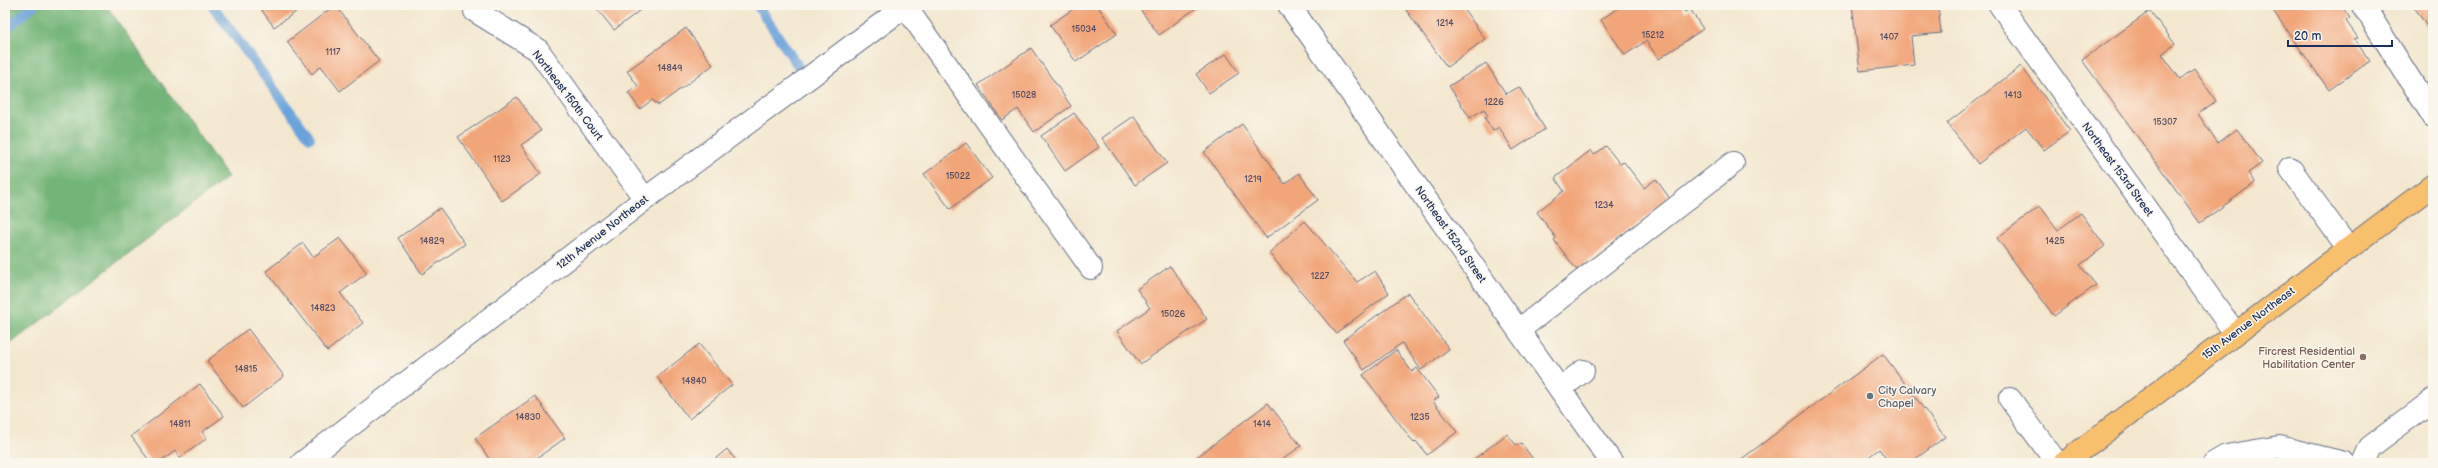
<svg xmlns="http://www.w3.org/2000/svg" width="2438" height="468" font-family="'Balsamiq Sans',sans-serif">
<rect width="100%" height="100%" fill="#fbf7ec"/>
<filter id="ink" filterUnits="userSpaceOnUse"><feTurbulence type="fractalNoise" baseFrequency=".025" numOctaves="2"/><feDisplacementMap in="SourceGraphic" scale="8" xChannelSelector="R" yChannelSelector="G"/><feConvolveMatrix kernelMatrix="1 2 1 2 8 2 1 2 1" color-interpolation-filters="sRGB"/></filter>
<filter id="wash" filterUnits="userSpaceOnUse"><feTurbulence type="fractalNoise" baseFrequency=".012" numOctaves="4" result="noise"/><feDisplacementMap in="SourceGraphic" scale="16" xChannelSelector="R" yChannelSelector="G"/><feGaussianBlur stdDeviation="0.9" result="paint"/><feColorMatrix in="noise" values="0 0 0 0 0 0 0 0 0 0 0 0 0 0 0 0 0 1.4 0 .05"/><feComposite in="paint" operator="in"/></filter>
<g filter="url(#wash)">
<rect width="100%" height="100%" fill="#f3e7cf"/>
<path fill="#73b578" stroke="#47726b" d="M5 5H106L228 177 5 348Z"/>
<g fill="none" stroke-linecap="round" stroke-linejoin="round">
<g stroke="#6ba3da" stroke-width="10">
<path d="M212 5 310 138"/>
<path d="M757 5 806 78"/>
<path d="M5 30 34 5"/>
</g>
</g>
<g id="blocks">
<g fill="#f2a578">
<path d="M258 5H306L274 27Z"/>
<path d="M335 5 379 61 340 91 321 66 312 74 287 42Z"/>
<path d="M594 5H647L614 30Z"/>
<path d="M1079 5H1097L1117 34 1076 62 1050 25Z"/>
<path d="M1137 5H1193L1196 8 1159 35Z"/>
<path d="M1407 5H1461L1485 39 1447 67 1404 7Z"/>
<path d="M1622 5H1681L1685 12 1690 9 1703 29 1659 59 1646 41 1625 55 1601 20Z"/>
<path d="M1852 5H1938L1941 33 1911 36 1914 65 1860 71Z"/>
<path d="M2269 5H2341L2350 18 2346 21 2358 38 2354 39 2370 61 2329 90Z"/>
<path d="M2413 5H2433V36Z"/>
<path d="M2150 11 2175 44 2162 54 2180 79 2194 69 2216 101 2198 114 2218 143 2237 129 2262 163 2248 173 2255 183 2200 223 2082 60Z"/>
<path d="M686 28 713 65 659 105 652 100 640 109 628 93 638 86 627 71Z"/>
<path d="M1031 48 1071 106 1034 132 1018 109 1002 120 978 85Z"/>
<path d="M1226 54 1239 73 1209 93 1196 74Z"/>
<path d="M1486 63 1506 94 1519 87 1545 129 1513 150 1499 127 1493 131 1485 118 1488 116 1484 109 1470 118 1449 86Z"/>
<path d="M2021 66 2070 131 2044 150 2026 127 1978 164 1947 123Z"/>
<path d="M517 97 541 131 521 145 541 174 502 201 458 137Z"/>
<path d="M1074 113 1099 147 1065 171 1041 136Z"/>
<path d="M1134 116 1167 163 1135 185 1102 138Z"/>
<path d="M1242 124 1285 184 1299 173 1318 200 1266 238 1204 152Z"/>
<path d="M966 143 992 178 950 209 924 174Z"/>
<path d="M1606 146 1620 164 1624 162 1644 188 1656 179 1670 199 1577 270 1554 240 1556 238 1537 212 1564 191 1555 178 1591 150 1594 155Z"/>
<path d="M2040 206 2058 230 2081 213 2105 246 2080 265 2096 285 2054 316 1997 238Z"/>
<path d="M440 208 465 244 422 274 398 238Z"/>
<path d="M1305 221 1357 282 1375 271 1389 293 1336 333 1269 253Z"/>
<path d="M340 238 367 273 340 293 363 323 327 351 266 271 303 243 313 257Z"/>
<path d="M1170 266 1207 319 1140 364 1117 331 1150 308 1137 289Z"/>
<path d="M1408 293 1449 349 1421 370 1402 343 1364 370 1343 340Z"/>
<path d="M248 329 284 376 243 408 207 361Z"/>
<path d="M699 344 732 385 689 419 657 377Z"/>
<path d="M1396 350 1412 372 1417 368 1439 397 1433 401 1457 432 1427 455 1416 441 1414 443 1363 375Z"/>
<path d="M1883 354 1945 437 1910 463H1889L1879 449 1861 463H1736Z"/>
<path d="M200 384 224 416 202 432 207 438 180 458 175 451 159 463H151L131 436Z"/>
<path d="M535 396 565 438 530 463H492L475 438Z"/>
<path d="M1268 403 1301 446 1278 463H1189Z"/>
<path d="M1507 434 1517 446 1521 443 1536 463H1469Z"/>
<path d="M727 449 738 463H710Z"/>
</g>
</g>
</g>
<g filter="url(#ink)">
<use href="#blocks" fill-opacity="0" stroke="#676f86" stroke-width="1"/>
<g fill="none" stroke-linecap="round" stroke-linejoin="round">
<defs>
<g id="minor">
<path d="M1289 5 1612 463"/>
<path d="M2000 5 2235 333"/>
<path d="M2363 5 2433 116"/>
<path d="M905 6 1091 268"/>
<path d="M475 11 538 50 645 199"/>
<path d="M2290 168 2348 248"/>
<path d="M1519 330 1733 163"/>
<path d="M1560 389 1583 371"/>
<path d="M2010 399 2057 463"/>
<path d="M302 463 645 199 907 5"/>
<path d="M2214 463 2226 456 2279 447 2344 463"/>
<path d="M2363 463 2370 447 2433 400"/>
</g>
<path id="major" d="M2064 463 2433 185"/>
</defs>
<use href="#minor" stroke="#676f86" stroke-width="24"/>
<use href="#major" stroke="#676f86" stroke-width="24"/>
<use href="#minor" stroke="#fff" stroke-width="22"/>
<use href="#major" stroke="#f8bf6c" stroke-width="22"/>
</g>
</g>
<circle fill="#8d6e63" stroke="#fbf7ec" stroke-width="1.5" cx="2363" cy="357" r="4"/>
<circle fill="#6b7280" stroke="#fbf7ec" stroke-width="1.5" cx="1870" cy="396" r="4"/>
<g text-anchor="middle" stroke-width="3" stroke-linejoin="round" paint-order="stroke">
<g font-size="9" fill="#514c64">
<text x="1445" y="26">1214</text>
<text x="1084" y="32">15034</text>
<text x="1653" y="38">15212</text>
<text x="1889" y="40">1407</text>
<text x="333" y="55">1117</text>
<text x="670" y="71">14849</text>
<text x="1024" y="98">15028</text>
<text x="2013" y="98">1413</text>
<text x="1494" y="105">1226</text>
<text x="2165" y="125">15307</text>
<text x="502" y="162">1123</text>
<text x="958" y="179">15022</text>
<text x="1253" y="182">1219</text>
<text x="1604" y="208">1234</text>
<text x="432" y="244">14829</text>
<text x="2055" y="244">1425</text>
<text x="1320" y="279">1227</text>
<text x="323" y="311">14823</text>
<text x="1173" y="317">15026</text>
<text x="246" y="372">14815</text>
<text x="694" y="384">14840</text>
<text x="528" y="420">14830</text>
<text x="1420" y="420">1235</text>
<text x="180" y="427">14811</text>
<text x="1262" y="427">1414</text>
</g>
<g font-size="11" fill="#1b2f5e" stroke="#fbf7ec">
<text transform="translate(568 95) rotate(53)" y="4">Northeast 150th Court</text>
<text transform="translate(2118 169) rotate(54)" y="4">Northeast 153rd Street</text>
<text transform="translate(602 232) rotate(-38)" y="4">12th Avenue Northeast</text>
<text transform="translate(1451 234) rotate(55)" y="4">Northeast 152nd Street</text>
<text transform="translate(2248 323) rotate(-37)" y="4">15th Avenue Northeast</text>
</g>
<g font-size="11" fill="#785e54" stroke="#fbf7ec" text-anchor="end">
<text x="2355" y="355">Fircrest Residential<tspan x="2355" dy="13">Habilitation Center</tspan></text>
</g>
<g font-size="11" fill="#5b616d" stroke="#fbf7ec" text-anchor="start">
<text x="1878" y="394">City Calvary<tspan x="1878" dy="13">Chapel</tspan></text>
</g>
</g>
<rect width="2438" height="468" fill="none" stroke="#fbf7ec" stroke-width="20"/>
<path d="M2288 40v6h104v-6" fill="none" stroke="#1b2f5e" stroke-width="2"/>
<text x="2294" y="40" font-size="12" fill="#1b2f5e" stroke="#fbf7ec" stroke-width="3" paint-order="stroke">20 m</text>
</svg>
